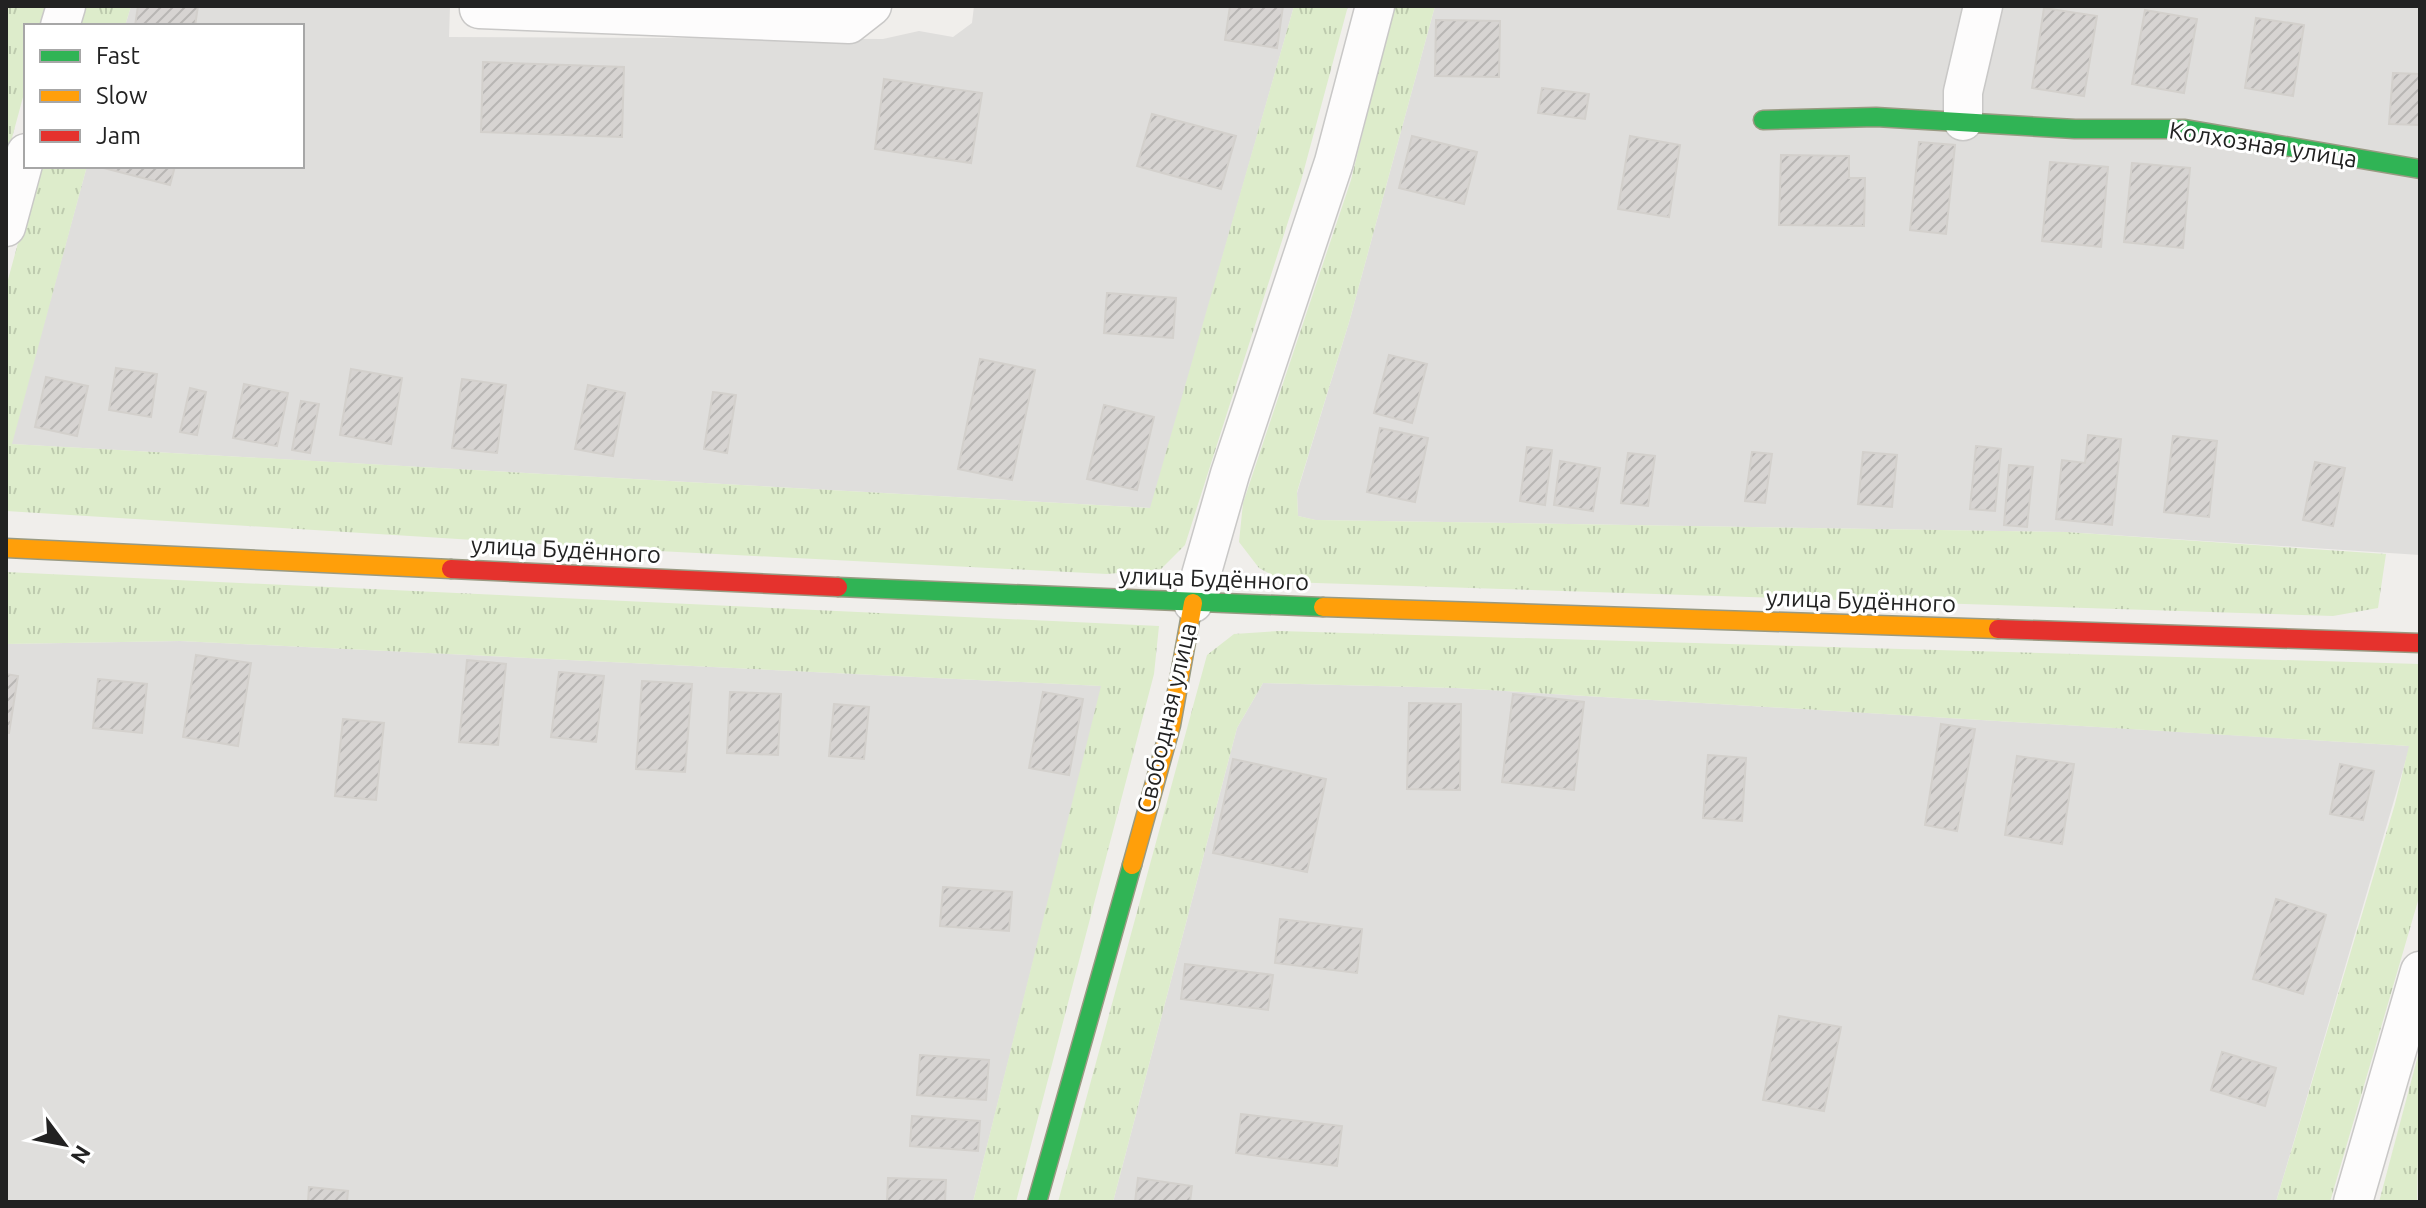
<svg xmlns="http://www.w3.org/2000/svg" width="2426" height="1208" font-family="Ubuntu,sans-serif">
<defs>
<pattern id="grass-tufts" width="24" height="20" patternUnits="userSpaceOnUse" patternTransform="scale(2)"><rect width="24" height="20" fill="#ddeccb"/><path d="M3 7l-1-3M5 7V3M7 7l1-3M15 17l-1-3M17 17v-4M19 17l1-3" fill="none" stroke="#bdcaae"/></pattern>
<pattern id="building-hatch" width="6" height="6" patternUnits="userSpaceOnUse" patternTransform="scale(2)"><rect width="6" height="6" fill="#d7d4d2"/><path d="M-1 1l2-2M0 6l6-6M5 7l2-2" fill="none" stroke="#b8b6b4"/></pattern>
</defs>
<rect width="100%" height="100%" fill="#f0eeeb"/>
<g fill="#dfdedc">
<path d="M131 6H450L449 37 883 39 919 31 953 37 972 23 974 6H1294L1151 508 11 444 87 166H302V26H125Z"/>
<path d="M1435 6H2420V555L2066 532 1315 520 1298 516 1297 493 1350 319Z"/>
<path d="M180 641 1102 686 973 1202H6V644Z"/>
<path d="M1263 683 1456 688 2410 746 2276 1202H1113L1237 728Z"/>
</g>
<g fill="url(#grass-tufts)">
<path d="M6 6H47L42 26H26V86L6 160Z"/>
<path d="M83 6H131L125 26H77Z"/>
<path d="M1294 6H1348L1301 181 1185 545 1161 569 1107 574 620 549 6 511V287L39 166H87L12 444 1150 508Z"/>
<path d="M1394 6H1435L1350 319 1297 492 1298 516 1316 520 2066 532 2386 554 2378 608 2333 616 1285 582 1259 568 1239 542 1243 503 1351 180Z"/>
<path d="M6 572 1159 626 1154 674 1016 1202H973L1101 686 180 641 6 644Z"/>
<path d="M1279 631 2420 664V894L2330 1202H2276L2395 804 2409 746 1456 688 1263 683 1237 728 1113 1202H1058L1207 655 1234 634Z"/>
<path d="M2420 1048 2417 1202H2379Z"/>
</g>
<g fill="url(#building-hatch)" stroke="#d3d0cc" stroke-width="2">
<path d="M138 6H198L195 26H135Z"/>
<path d="M1230 6H1283L1277 48 1225 40Z"/>
<path d="M2044 8 2097 16 2084 96 2032 88Z"/>
<path d="M2145 10 2197 19 2184 93 2132 84Z"/>
<path d="M2256 18 2304 25 2293 96 2245 88Z"/>
<path d="M1436 20 1500 21 1499 77 1435 76Z"/>
<path d="M483 62 624 67 622 137 481 132Z"/>
<path d="M2393 73 2420 74V125L2389 124Z"/>
<path d="M884 79 982 93 971 163 875 149Z"/>
<path d="M1542 88 1589 94 1585 119 1538 113Z"/>
<path d="M1152 114 1236 136 1221 189 1137 166Z"/>
<path d="M1412 136 1477 152 1464 204 1399 188Z"/>
<path d="M1630 136 1680 145 1669 217 1618 209Z"/>
<path d="M1919 142 1955 145 1946 234 1910 230Z"/>
<path d="M1781 155 1849 156V178H1865L1864 226 1779 225Z"/>
<path d="M2050 162 2108 167 2101 247 2042 241Z"/>
<path d="M2132 163 2190 168 2183 248 2124 242Z"/>
<path d="M96 166H175L170 185Z"/>
<path d="M1107 293 1176 298 1173 338 1104 333Z"/>
<path d="M1389 355 1427 364 1412 423 1374 413Z"/>
<path d="M980 359 1035 370 1012 480 958 469Z"/>
<path d="M116 368 157 374 151 417 109 410Z"/>
<path d="M351 369 402 378 391 444 340 435Z"/>
<path d="M46 377 88 386 77 436 35 427Z"/>
<path d="M462 379 506 385 497 453 452 448Z"/>
<path d="M244 384 288 393 277 446 233 438Z"/>
<path d="M588 385 625 393 613 456 575 449Z"/>
<path d="M190 388 206 392 197 435 180 432Z"/>
<path d="M713 392 736 395 727 453 704 449Z"/>
<path d="M301 401 319 404 310 453 292 450Z"/>
<path d="M1104 405 1154 417 1137 490 1087 479Z"/>
<path d="M1380 428 1428 438 1415 502 1367 492Z"/>
<path d="M2088 435 2121 439 2112 525 2056 519 2062 460 2085 463Z"/>
<path d="M2173 436 2217 441 2209 517 2164 512Z"/>
<path d="M1976 446 2001 449 1995 511 1970 509Z"/>
<path d="M1527 447 1552 450 1545 505 1520 501Z"/>
<path d="M1752 452 1772 454 1765 503 1745 501Z"/>
<path d="M1863 452 1897 455 1892 507 1858 504Z"/>
<path d="M1628 453 1655 456 1648 506 1621 503Z"/>
<path d="M1560 461 1600 468 1593 511 1554 505Z"/>
<path d="M2315 462 2345 468 2333 526 2303 520Z"/>
<path d="M2009 465 2033 467 2027 527 2004 525Z"/>
<path d="M196 655 251 663 238 746 183 737Z"/>
<path d="M467 660 506 664 498 745 459 742Z"/>
<path d="M559 672 604 676 596 742 551 737Z"/>
<path d="M6 674 18 676 9 733H6Z"/>
<path d="M98 679 147 684 142 733 93 728Z"/>
<path d="M642 681 692 684 685 772 636 769Z"/>
<path d="M730 692 781 694 778 755 727 753Z"/>
<path d="M1043 692 1083 699 1069 775 1029 768Z"/>
<path d="M1513 694 1584 702 1574 790 1502 782Z"/>
<path d="M1409 703 1461 704 1460 790 1407 789Z"/>
<path d="M834 704 869 707 864 759 829 756Z"/>
<path d="M343 719 384 723 376 800 335 796Z"/>
<path d="M1941 724 1975 729 1957 831 1925 825Z"/>
<path d="M1708 755 1746 758 1742 821 1703 818Z"/>
<path d="M2017 756 2074 764 2062 844 2005 835Z"/>
<path d="M1233 759 1326 779 1307 872 1213 853Z"/>
<path d="M2340 764 2374 771 2363 820 2330 814Z"/>
<path d="M943 887 1012 892 1009 931 940 926Z"/>
<path d="M2276 899 2326 915 2303 994 2253 979Z"/>
<path d="M1280 919 1362 929 1357 973 1275 963Z"/>
<path d="M1185 964 1273 975 1268 1010 1181 999Z"/>
<path d="M1779 1016 1841 1027 1824 1111 1763 1100Z"/>
<path d="M2222 1052 2276 1068 2265 1106 2211 1090Z"/>
<path d="M920 1055 989 1060 986 1100 917 1095Z"/>
<path d="M1241 1114 1342 1126 1337 1166 1236 1153Z"/>
<path d="M912 1116 980 1121 978 1151 910 1146Z"/>
<path d="M888 1178 946 1180 945 1202H887Z"/>
<path d="M1138 1178 1192 1186 1190 1202H1135Z"/>
<path d="M309 1187 348 1191 347 1202H308Z"/>
</g>
<g fill="none" stroke-linecap="round" stroke-linejoin="round">
<defs>
<g id="street">
<path d="M479 9 849 24 872 6"/>
<path d="M60 26 66 6"/>
<path d="M1963 121V92L1983 6"/>
<path d="M6 227 26 153"/>
<path d="M1193 603 1230 474 1334 162 1375 6"/>
<path d="M2353 1202 2420 971"/>
</g>
<g id="fast">
<path d="M1763 120 1876 117 2075 129H2185L2420 169"/>
<path d="M838 587 1323 607"/>
<path d="M1037 1202 1132 865"/>
</g>
<g id="slow">
<path d="M6 548 451 569"/>
<path d="M1323 607 1998 629"/>
<path d="M1132 865 1171 725 1193 603"/>
</g>
<g id="jam">
<path d="M451 569 838 587"/>
<path d="M1998 629 2420 643"/>
</g>
</defs>
<use href="#street" stroke="#c9c8c7" stroke-width="41"/>
<use href="#fast" stroke="#999a82" stroke-width="21"/>
<use href="#slow" stroke="#999a82" stroke-width="21"/>
<use href="#jam" stroke="#999a82" stroke-width="21"/>
<use href="#street" stroke="#fdfcfc" stroke-width="38"/>
<use href="#fast" stroke="#30b455" stroke-width="18"/>
<use href="#slow" stroke="#ff9f0a" stroke-width="18"/>
<use href="#jam" stroke="#e5322d" stroke-width="18"/>
</g>
<g text-anchor="middle" stroke-width="6" stroke-linejoin="round" paint-order="stroke">
<g font-size="24" fill="#222" stroke="#fff">
<text transform="translate(2263 145) rotate(9)" y="8">Колхозная улица</text>
<text transform="translate(566 550) rotate(3)" y="8">улица Будённого</text>
<text transform="translate(1214 579) rotate(2)" y="8">улица Будённого</text>
<text transform="translate(1861 601) rotate(2)" y="8">улица Будённого</text>
<text transform="translate(1167 718) rotate(-77)" y="8">Свободная улица</text>
</g>
</g>
<rect width="2426" height="1208" fill="none" stroke="#222222" stroke-width="16"/>
<rect x="24" y="24" width="280" height="144" fill="#ffffff" stroke="#a7a7a7" stroke-width="2"/>
<rect x="40" y="50" width="40" height="12" fill="#30b455" stroke="#a7a7a7" stroke-width="2"/>
<text x="96" y="64" font-size="24" fill="#222222">Fast</text>
<rect x="40" y="90" width="40" height="12" fill="#ff9f0a" stroke="#a7a7a7" stroke-width="2"/>
<text x="96" y="104" font-size="24" fill="#222222">Slow</text>
<rect x="40" y="130" width="40" height="12" fill="#e5322d" stroke="#a7a7a7" stroke-width="2"/>
<text x="96" y="144" font-size="24" fill="#222222">Jam</text>
<g transform="translate(64 1144) rotate(122)" stroke="#ffffff" stroke-width="6" paint-order="stroke">
<path d="M0-6L14 30L0 20L-14 30Z" fill="#222222"/>
<text y="-12" font-size="22" font-weight="bold" text-anchor="middle" fill="#222222">N</text>
</g>
</svg>
